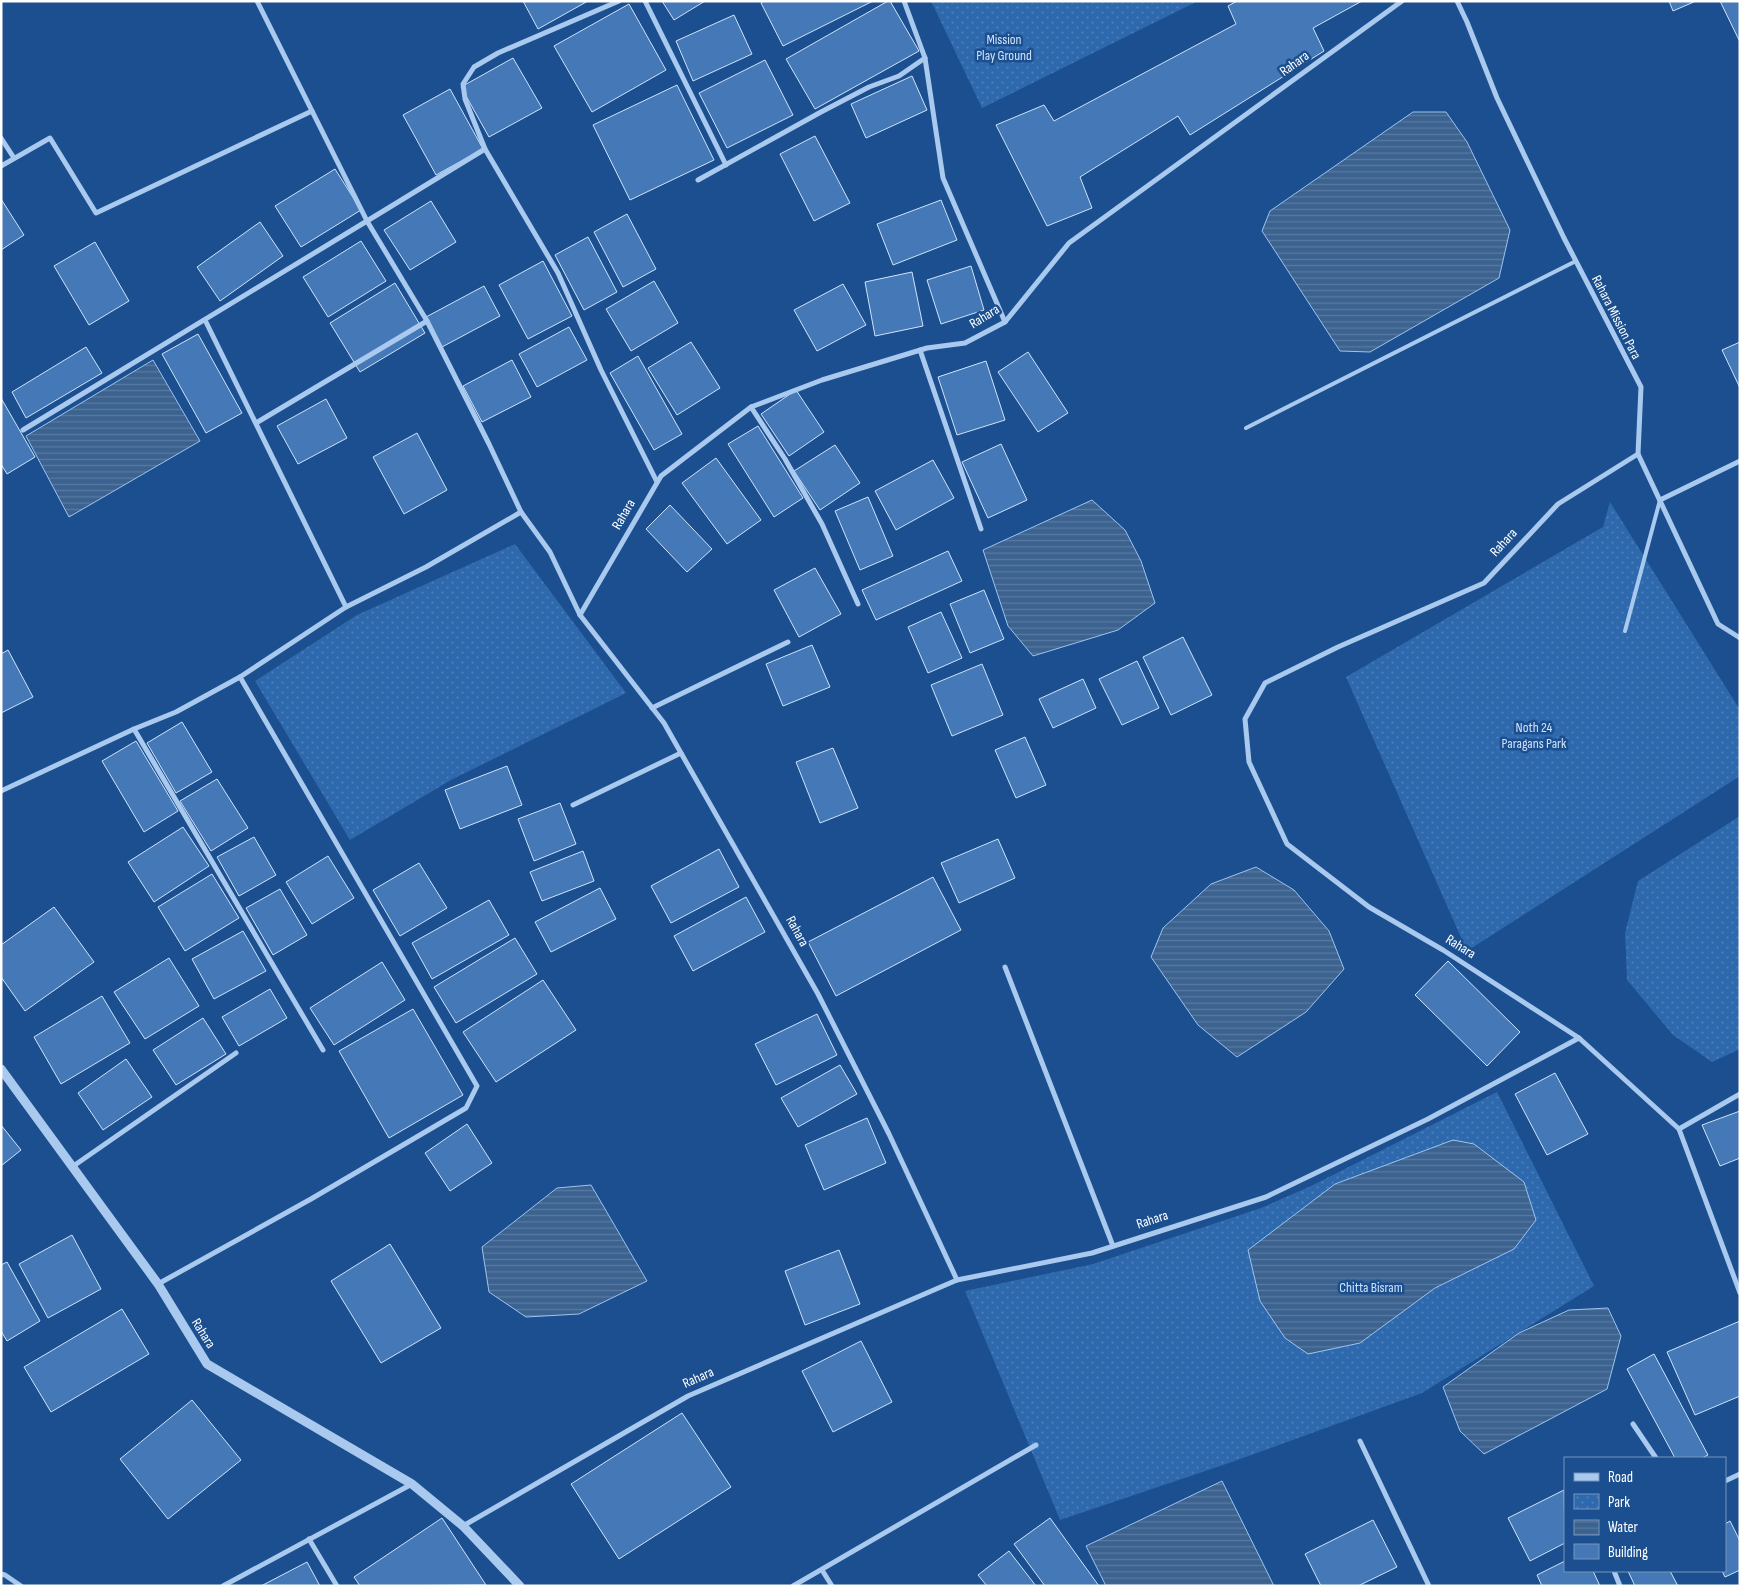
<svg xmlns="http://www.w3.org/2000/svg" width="1741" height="1587" font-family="'Sofia Sans Condensed',sans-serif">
<defs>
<pattern id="park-dots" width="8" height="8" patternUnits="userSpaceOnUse" patternTransform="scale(1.25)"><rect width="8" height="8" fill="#2e69ad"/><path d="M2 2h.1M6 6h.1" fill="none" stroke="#4d80b9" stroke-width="1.8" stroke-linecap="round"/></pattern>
<pattern id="water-rules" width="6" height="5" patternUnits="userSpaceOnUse" patternTransform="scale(1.25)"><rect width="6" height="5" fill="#3c6290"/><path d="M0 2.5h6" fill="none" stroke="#597aa1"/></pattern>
</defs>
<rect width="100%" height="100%" fill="#1b4f8f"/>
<g fill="url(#park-dots)">
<path d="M931 1H1198L982 108Z"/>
<path d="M1610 502 1740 710V776L1467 951 1346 677 1603 527Z"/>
<path d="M515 544 626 693 451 780 350 840 255 681 357 615Z"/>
<path d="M1740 816V1049L1712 1062 1673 1035 1627 980 1625 933 1638 881Z"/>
<path d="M1497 1092 1594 1286 1422 1393 1229 1463 1060 1520 965 1291 1093 1264 1261 1208 1311 1186Z"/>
</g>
<g fill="url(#water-rules)" stroke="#9cc4f0">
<path d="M1413 112H1446L1467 142 1510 230 1499 278 1370 352 1340 351 1262 231 1270 211Z"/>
<path d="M153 360 200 441 69 517 26 436Z"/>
<path d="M1092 500 1125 530 1141 561 1155 603 1118 630 1033 656 1008 626 983 550Z"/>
<path d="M1256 867 1294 890 1329 931 1344 969 1306 1012 1237 1057 1198 1025 1151 957 1163 928 1211 884Z"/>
<path d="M1453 1140 1474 1144 1524 1182 1536 1220 1514 1249 1435 1288 1360 1343 1308 1354 1285 1338 1260 1301 1248 1250 1335 1184Z"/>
<path d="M591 1185 647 1281 579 1314 526 1317 489 1292 482 1247 557 1188Z"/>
<path d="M1608 1308 1621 1336 1607 1389 1484 1454 1460 1431 1443 1387 1519 1333 1569 1310Z"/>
<path d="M1222 1481 1274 1586H1106L1086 1546Z"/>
</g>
<g fill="#4478b7" stroke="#cfe3fa">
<path d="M523 1H588L538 29Z"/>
<path d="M662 1H705L674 20Z"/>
<path d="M764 1H873L783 46 761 3Z"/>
<path d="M888 1H890L919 51 815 109 786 59Z"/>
<path d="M1237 1H1362L1313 28 1324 51 1190 135 1178 116 1080 177 1092 208 1047 226 996 125 1044 105 1054 121 1236 24 1228 6Z"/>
<path d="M1669 1H1696L1673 11Z"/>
<path d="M1720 1H1740V42Z"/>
<path d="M629 4 666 70 592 112 554 46Z"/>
<path d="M734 15 752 54 693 81 676 41Z"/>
<path d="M513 58 542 108 489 137 461 87Z"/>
<path d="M765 60 793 115 727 148 699 93Z"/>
<path d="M912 76 927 110 866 138 851 104Z"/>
<path d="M677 85 714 160 630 200 593 125Z"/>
<path d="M450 89 483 149 436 175 403 115Z"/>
<path d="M815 136 850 203 814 221 780 154Z"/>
<path d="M335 169 361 210 301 247 275 206Z"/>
<path d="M1 199 24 235 1 250Z"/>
<path d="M941 200 957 240 893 265 877 224Z"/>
<path d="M431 201 456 242 410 270 384 230Z"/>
<path d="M627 214 656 269 623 287 594 232Z"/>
<path d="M260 222 283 256 220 301 197 267Z"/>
<path d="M588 237 617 292 584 310 555 255Z"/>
<path d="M361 241 386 281 328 317 303 277Z"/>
<path d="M95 242 129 301 89 325 54 266Z"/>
<path d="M543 261 572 316 528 339 499 285Z"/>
<path d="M971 266 984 310 941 324 927 280Z"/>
<path d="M912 272 923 326 875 336 865 282Z"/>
<path d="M654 281 678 323 631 351 606 309Z"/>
<path d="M395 283 425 333 360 372 330 323Z"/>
<path d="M843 284 866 325 817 351 794 310Z"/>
<path d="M484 286 500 316 442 347 426 317Z"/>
<path d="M569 327 587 360 537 387 519 354Z"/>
<path d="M198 334 242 413 206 433 162 354Z"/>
<path d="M691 342 720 388 677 415 648 368Z"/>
<path d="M1740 342V388L1722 350Z"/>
<path d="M86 347 102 373 26 418 12 392Z"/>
<path d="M1028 352 1068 413 1038 432 998 372Z"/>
<path d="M638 356 682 434 654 450 610 373Z"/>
<path d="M512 360 531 397 482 422 463 386Z"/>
<path d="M986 361 1005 420 957 435 938 377Z"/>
<path d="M796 390 824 432 789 456 761 414Z"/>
<path d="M1 398 35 457 7 474 1 464Z"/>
<path d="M326 399 347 438 298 464 277 426Z"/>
<path d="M758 426 803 498 774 517 728 444Z"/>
<path d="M417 433 447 490 404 514 373 457Z"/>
<path d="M1001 444 1027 500 988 518 962 462Z"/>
<path d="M835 445 860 483 820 510 794 471Z"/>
<path d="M716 458 761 520 727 544 682 483Z"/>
<path d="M933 460 954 498 896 530 875 491Z"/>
<path d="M868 497 893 556 860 570 835 511Z"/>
<path d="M670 505 712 549 687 572 646 529Z"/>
<path d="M948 551 962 581 876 620 862 590Z"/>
<path d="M815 568 841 614 799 637 774 590Z"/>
<path d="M984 590 1004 639 970 653 950 604Z"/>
<path d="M941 612 962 658 928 673 908 627Z"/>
<path d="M1183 637 1212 695 1171 715 1143 657Z"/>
<path d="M812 645 830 687 783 706 766 664Z"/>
<path d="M8 650 33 697 1 713V654Z"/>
<path d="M1137 661 1159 708 1122 725 1099 679Z"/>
<path d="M982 664 1003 715 952 736 931 685Z"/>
<path d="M1083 679 1096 708 1053 728 1039 699Z"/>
<path d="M182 722 212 772 176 793 147 743Z"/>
<path d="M1025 737 1046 785 1016 798 995 750Z"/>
<path d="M136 741 178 811 144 832 102 761Z"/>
<path d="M833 748 858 808 820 823 796 762Z"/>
<path d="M507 766 522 805 460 829 445 790Z"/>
<path d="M217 779 248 828 211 851 180 801Z"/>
<path d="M560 803 576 844 534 861 518 819Z"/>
<path d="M183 827 209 866 154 902 128 862Z"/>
<path d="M254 837 276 875 239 896 217 857Z"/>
<path d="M998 839 1015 878 959 903 941 863Z"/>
<path d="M719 849 739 887 671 923 651 886Z"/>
<path d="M583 851 594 881 542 901 530 872Z"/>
<path d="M328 856 354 898 312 924 286 882Z"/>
<path d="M419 863 447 908 400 936 373 890Z"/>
<path d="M212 874 239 918 185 951 158 907Z"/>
<path d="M933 877 961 930 836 996 808 942Z"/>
<path d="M600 888 616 919 551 952 535 922Z"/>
<path d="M280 889 307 935 273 955 246 908Z"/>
<path d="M746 897 765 932 693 971 674 936Z"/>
<path d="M489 900 509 935 432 979 412 943Z"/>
<path d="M54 907 94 962 25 1011 1 977V945Z"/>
<path d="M243 931 266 971 214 999 192 959Z"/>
<path d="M515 938 537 974 456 1023 434 987Z"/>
<path d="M169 958 199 1006 145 1039 114 992Z"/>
<path d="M1448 961 1520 1032 1487 1066 1415 995Z"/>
<path d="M382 962 405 1000 334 1045 310 1008Z"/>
<path d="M543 980 576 1030 496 1082 463 1032Z"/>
<path d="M270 989 287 1018 239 1046 222 1017Z"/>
<path d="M102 996 130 1043 61 1084 34 1037Z"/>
<path d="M413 1009 463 1095 389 1138 339 1051Z"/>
<path d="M817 1014 837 1055 776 1085 755 1044Z"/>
<path d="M203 1018 226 1054 176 1085 153 1050Z"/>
<path d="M126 1059 152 1097 103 1130 78 1093Z"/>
<path d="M840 1065 857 1094 798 1127 781 1098Z"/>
<path d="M1555 1073 1588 1134 1547 1155 1515 1094Z"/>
<path d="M1740 1111V1158L1720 1166 1702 1125Z"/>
<path d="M867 1118 886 1163 824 1190 805 1145Z"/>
<path d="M467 1124 492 1163 450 1191 425 1153Z"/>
<path d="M1 1125 21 1150 1 1166Z"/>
<path d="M72 1235 101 1289 48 1318 19 1264Z"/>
<path d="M390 1244 441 1328 381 1363 331 1281Z"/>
<path d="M839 1250 860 1304 805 1325 785 1271Z"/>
<path d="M7 1262 40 1321 7 1341 1 1331V1265Z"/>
<path d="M122 1309 149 1354 51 1412 24 1367Z"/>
<path d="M1740 1321V1396L1695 1415 1667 1352Z"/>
<path d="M861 1341 892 1402 833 1432 802 1371Z"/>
<path d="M1654 1354 1708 1455 1702 1458H1675L1627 1369Z"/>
<path d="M192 1400 241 1460 168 1519 120 1459Z"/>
<path d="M682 1413 731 1487 619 1559 571 1484Z"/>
<path d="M1564 1490 1565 1543 1530 1561 1508 1518Z"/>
<path d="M442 1518 486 1585 360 1586 354 1577Z"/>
<path d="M1050 1518 1099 1586H1045L1014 1544Z"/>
<path d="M1373 1520 1397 1567 1358 1586H1321L1305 1554Z"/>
<path d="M1730 1521 1740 1541V1570L1725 1577 1722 1571H1725V1524Z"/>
<path d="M1009 1551 1036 1586H987L978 1575Z"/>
<path d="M1565 1561V1571H1593L1600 1586H1542L1537 1575Z"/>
<path d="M307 1562 320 1586H261Z"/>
<path d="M1628 1571H1670L1678 1586H1635Z"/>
</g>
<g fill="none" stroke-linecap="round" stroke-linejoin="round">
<g stroke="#a9c9ee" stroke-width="4">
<path d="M1246 428 1576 261"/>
<path d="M1625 631 1660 500"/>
</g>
<g stroke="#a9c9ee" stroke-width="5">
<path d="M257 1 367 221 485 149"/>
<path d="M619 1 498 53 474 67 463 84 465 99 485 149 558 273 601 370 657 482"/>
<path d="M645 1 726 165"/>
<path d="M904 1 925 58 943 178 1005 322"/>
<path d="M1457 1 1467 22 1497 98 1564 238 1641 387 1638 454 1718 624 1740 638"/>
<path d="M1 138 14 158"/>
<path d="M1 166 50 138 96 213 312 111"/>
<path d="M698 180 821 112 869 87 899 76 925 58"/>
<path d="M205 320 346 607"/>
<path d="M920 350 981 529"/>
<path d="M751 407 785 459 822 524 858 604"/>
<path d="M256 423 427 321"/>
<path d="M23 430 367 221 427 321 489 444 521 512"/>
<path d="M1660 500 1740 461"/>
<path d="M580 615 661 476 751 407 822 380 927 348 965 343 1005 322 1069 243 1402 1"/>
<path d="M652 708 788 642"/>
<path d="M134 729 323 1050"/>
<path d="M1 791 134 729 176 712 240 677 346 607 426 567 521 512 550 552 580 615 664 723 681 753 818 994 889 1134 957 1280"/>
<path d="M573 805 681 753"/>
<path d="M1005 967 1113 1246"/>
<path d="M1579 1038 1679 1129 1740 1293"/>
<path d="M1679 1129 1740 1094"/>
<path d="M72 1167 236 1053"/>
<path d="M158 1284 311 1199 466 1108 477 1086 240 677"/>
<path d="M1633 1424 1656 1458"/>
<path d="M1360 1441 1429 1586"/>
<path d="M1725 1481 1740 1474"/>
<path d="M463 1526 688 1396 957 1280 1092 1253 1266 1197 1428 1119 1579 1038 1443 950 1369 907 1287 844 1249 762 1245 719 1265 683 1338 647 1484 583 1558 504 1638 454"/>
<path d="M309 1539 337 1586"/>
<path d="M822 1570 832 1586"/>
<path d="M1614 1571 1620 1586"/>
<path d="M1 1574 5 1575 21 1586"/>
<path d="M223 1586 412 1484"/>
<path d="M793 1586 1036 1445"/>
</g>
<path stroke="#a9c9ee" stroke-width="9" d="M1 1069 158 1284 207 1364 412 1484 463 1526 520 1586"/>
</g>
<g text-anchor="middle" stroke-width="5" stroke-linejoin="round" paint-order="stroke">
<g font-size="14" fill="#cfe3fa" stroke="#1b4f8f">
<text x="1004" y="44">Mission<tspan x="1004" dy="16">Play Ground</tspan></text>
<text x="1534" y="732">Noth 24<tspan x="1534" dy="16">Paragans Park</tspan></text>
<text x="1371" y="1292">Chitta Bisram</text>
</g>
<g font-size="14" fill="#fff" stroke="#1b4f8f">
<text transform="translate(1294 63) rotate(-36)" y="5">Rahara</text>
<text transform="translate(984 316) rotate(-32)" y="5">Rahara</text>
<text transform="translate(1617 317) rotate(63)" y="5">Rahara Mission Para</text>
<text transform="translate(623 514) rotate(-60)" y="5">Rahara</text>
<text transform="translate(1503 542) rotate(-47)" y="5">Rahara</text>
<text transform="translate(798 931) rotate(61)" y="5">Rahara</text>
<text transform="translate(1461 946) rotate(32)" y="5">Rahara</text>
<text transform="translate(1152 1219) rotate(-18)" y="5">Rahara</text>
<text transform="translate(204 1333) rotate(58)" y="5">Rahara</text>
<text transform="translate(698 1377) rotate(-24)" y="5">Rahara</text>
</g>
</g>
<rect width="1741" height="1587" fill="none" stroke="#ffffff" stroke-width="5"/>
<rect x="1564" y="1457" width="162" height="115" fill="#1b4f8f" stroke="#7695bc"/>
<rect x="1574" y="1473" width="25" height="8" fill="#a9c9ee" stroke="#7695bc"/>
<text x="1608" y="1482" font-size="15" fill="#ffffff">Road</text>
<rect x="1574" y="1494" width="25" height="15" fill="url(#park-dots)" stroke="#7695bc"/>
<text x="1608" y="1507" font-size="15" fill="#ffffff">Park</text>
<rect x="1574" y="1520" width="25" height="15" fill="url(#water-rules)" stroke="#7695bc"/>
<text x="1608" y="1532" font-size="15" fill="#ffffff">Water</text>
<rect x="1574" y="1544" width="25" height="15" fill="#4478b7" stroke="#7695bc"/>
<text x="1608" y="1557" font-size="15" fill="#ffffff">Building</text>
</svg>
